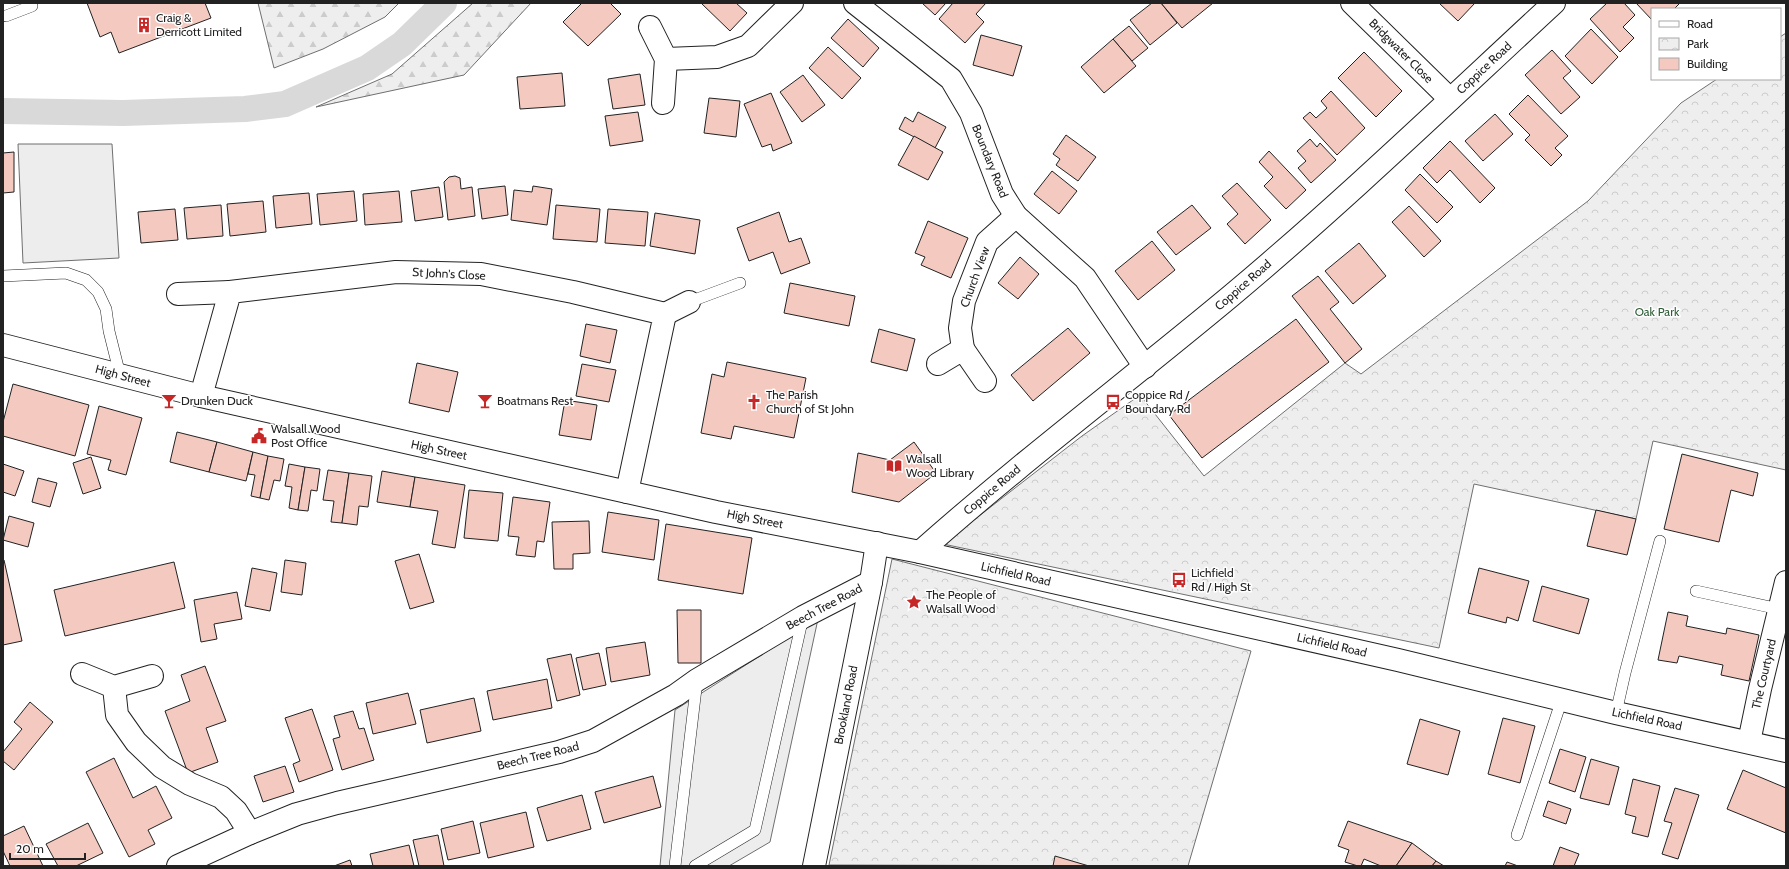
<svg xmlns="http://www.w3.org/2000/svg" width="1789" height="869" font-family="Cabin,sans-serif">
<defs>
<pattern id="forest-firs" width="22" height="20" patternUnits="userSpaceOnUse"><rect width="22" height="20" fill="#eee"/><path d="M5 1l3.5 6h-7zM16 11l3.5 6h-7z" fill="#ccc"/></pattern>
<pattern id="park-crowns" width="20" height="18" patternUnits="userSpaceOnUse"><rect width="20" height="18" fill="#eee"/><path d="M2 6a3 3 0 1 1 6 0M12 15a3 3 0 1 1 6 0" fill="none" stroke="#ccc"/></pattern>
</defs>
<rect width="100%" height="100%" fill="#fff"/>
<g fill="url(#forest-firs)" stroke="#6f6f6f">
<path d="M258 3H399L385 17 323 49 274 68Z"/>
<path d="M473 3H531L464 75 316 107 392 74Z"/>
</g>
<g fill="url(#park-crowns)" stroke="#6f6f6f">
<path d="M1786 33V470L1653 441 1636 519 1474 484 1439 648 943 544 1082 436 1140 395 1204 476 1345 363 1361 374 1588 201 1681 103 1717 79H1780V37Z"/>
<path d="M892 559 1251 651 1188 866 829 865Z"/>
</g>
<g fill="#ededed" stroke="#6f6f6f">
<path d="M18 144H112L119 258 23 263Z"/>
<path d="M818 619 770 842 729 866H660L675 710Z"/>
</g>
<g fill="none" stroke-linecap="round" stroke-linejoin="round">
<path stroke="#d9d9d9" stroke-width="26" d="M3 111 123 113 245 109 285 104 367 68 402 44 444 3"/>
</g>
<g fill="#f3c9c0" stroke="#222">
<path d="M87 3H205L211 18 119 53 111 32 100 37Z"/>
<path d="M582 3H610L621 14 588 46 563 22Z"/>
<path d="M701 3H736L747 13 730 31Z"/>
<path d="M922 3H946L935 15Z"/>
<path d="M953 3H986L976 14 984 22 965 43 939 19Z"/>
<path d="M1152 3H1161L1177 23 1150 45 1130 20Z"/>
<path d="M1161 3H1213L1182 28Z"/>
<path d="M1439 3H1475L1458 21Z"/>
<path d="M1607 3H1624L1635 15 1623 27 1634 38 1620 52 1590 19Z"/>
<path d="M1636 3H1680L1674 9H1652V20Z"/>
<path d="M848 19 879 48 863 67 831 38Z"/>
<path d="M1129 26 1148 48 1132 61 1113 39Z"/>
<path d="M1591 29 1618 57 1592 84 1565 56Z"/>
<path d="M981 35 1022 46 1013 76 973 65Z"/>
<path d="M1113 39 1136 66 1104 93 1081 67Z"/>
<path d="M828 47 861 78 842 99 809 68Z"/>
<path d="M1552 50 1571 71 1563 78 1580 97 1561 114 1525 75Z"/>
<path d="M1364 52 1402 91 1376 117 1338 78Z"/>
<path d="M562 73 565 106 520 109 517 77Z"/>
<path d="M640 74 645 105 613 109 608 79Z"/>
<path d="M803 75 825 105 802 122 780 92Z"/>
<path d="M1331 91 1365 128 1337 155 1303 118 1310 112 1316 118 1327 108 1321 101Z"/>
<path d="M771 93 792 143 773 151 771 144 762 147 744 104Z"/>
<path d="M1528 95 1568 136 1555 148 1562 155 1551 166 1525 140 1530 135 1509 114Z"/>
<path d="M709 98 740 101 736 137 704 133Z"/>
<path d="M638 112 643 141 610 146 605 116Z"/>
<path d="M918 112 946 127 935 148 899 129 905 117 913 122Z"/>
<path d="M1495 114 1513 134 1483 161 1465 141Z"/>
<path d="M1066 135 1096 157 1078 181 1056 165 1060 159 1053 154Z"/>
<path d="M914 136 943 152 928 180 898 165Z"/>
<path d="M1310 139 1317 147 1320 143 1336 160 1311 183 1298 168 1306 161 1297 151Z"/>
<path d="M1450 141 1495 188 1480 203 1450 170 1437 183 1423 168Z"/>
<path d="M1269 151 1306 190 1286 209 1264 186 1273 177 1259 162Z"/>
<path d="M14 152V192L3 193V153Z"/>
<path d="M1052 171 1077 191 1059 214 1034 194Z"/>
<path d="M1420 174 1453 207 1437 223 1405 190Z"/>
<path d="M455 176 460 178 461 189 472 187 475 216 448 220 444 182 449 177Z"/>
<path d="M1237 183 1271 220 1245 244 1227 224 1238 214 1222 196Z"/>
<path d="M505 186 508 215 482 219 478 189Z"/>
<path d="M533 186 552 189 547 225 511 220 514 190 532 192Z"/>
<path d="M439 187 443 217 415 221 411 191Z"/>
<path d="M354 191 357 221 320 225 317 194Z"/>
<path d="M399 191 402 222 365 225 363 194Z"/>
<path d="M309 193 312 224 276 228 273 196Z"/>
<path d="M263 201 266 232 230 236 227 204Z"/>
<path d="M221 205 223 236 187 239 184 208Z"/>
<path d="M556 205 600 209 597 242 553 239Z"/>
<path d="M1192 205 1211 228 1176 255 1157 232Z"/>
<path d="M1409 206 1441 241 1424 257 1392 222Z"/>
<path d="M175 209 178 240 141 243 138 212Z"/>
<path d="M608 209 648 212 645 246 605 243Z"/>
<path d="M779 212 789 242 801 238 810 263 781 274 773 252 749 261 737 228Z"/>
<path d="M655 213 700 220 695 254 650 246Z"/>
<path d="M928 221 968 238 951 278 921 265 925 257 915 253Z"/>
<path d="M1152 241 1175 270 1138 300 1115 271Z"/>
<path d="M1359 243 1386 276 1353 304 1325 271Z"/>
<path d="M1020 257 1039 274 1018 299 998 283Z"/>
<path d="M1318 276 1339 302 1330 309 1362 349 1345 363 1292 296Z"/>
<path d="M790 283 855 296 849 326 784 313Z"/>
<path d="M1296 319 1329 362 1202 458 1169 415Z"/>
<path d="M586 324 617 330 610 363 580 356Z"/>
<path d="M1068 328 1090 353 1033 401 1011 375Z"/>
<path d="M879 329 915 339 907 371 871 362Z"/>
<path d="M727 362 806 378 794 438 734 426 731 439 701 433 712 374 724 377Z"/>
<path d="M417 363 458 372 449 412 409 403Z"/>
<path d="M582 364 616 370 609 402 576 396Z"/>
<path d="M13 384 89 405 75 456 3 436V422Z"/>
<path d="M565 400 597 405 591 440 559 435Z"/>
<path d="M99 406 142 418 126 475 108 470 111 460 87 454Z"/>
<path d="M177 432 217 442 209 472 170 462Z"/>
<path d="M217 442 253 452 246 481 209 472Z"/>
<path d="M914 442 936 473 899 502 852 492 858 453 890 460Z"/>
<path d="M253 452 268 456 260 498 251 496 255 475 248 474Z"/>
<path d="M1682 454 1758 473 1753 496 1731 490 1719 542 1664 529Z"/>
<path d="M268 456 284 459 280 481 274 480 269 500 260 498Z"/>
<path d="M91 457 101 488 83 494 73 463Z"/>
<path d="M3 464 24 471 15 496 3 492Z"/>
<path d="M289 464 305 467 298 510 289 508 292 487 285 486Z"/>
<path d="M305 467 320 469 317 491 311 490 308 511 298 510Z"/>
<path d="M328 470 349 473 342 523 331 522 334 501 323 500Z"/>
<path d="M382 471 415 477 410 507 377 502Z"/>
<path d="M349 473 372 476 368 507 359 506 357 525 342 523Z"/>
<path d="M415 477 465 485 455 548 432 544 438 511 410 507Z"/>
<path d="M38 478 57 483 50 507 32 502Z"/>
<path d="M469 490 503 493 498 541 464 538Z"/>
<path d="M513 497 550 502 544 542 537 541 535 557 516 555 519 537 508 536Z"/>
<path d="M1596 510 1636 519 1627 555 1587 546Z"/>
<path d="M608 512 659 520 654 560 602 552Z"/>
<path d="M9 516 34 523 28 547 3 540Z"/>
<path d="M589 521 590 553 573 554V569H554L552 522Z"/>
<path d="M666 524 752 538 743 594 658 580Z"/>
<path d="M419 554 434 602 410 609 395 561Z"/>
<path d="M3 560H4L22 641 3 645Z"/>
<path d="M285 560 306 563 302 595 281 592Z"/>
<path d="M174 562 185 608 65 636 54 590Z"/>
<path d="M252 568 277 573 270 611 245 606Z"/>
<path d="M1479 568 1529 581 1518 621 1507 617 1506 623 1468 613Z"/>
<path d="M1542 586 1589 599 1579 634 1533 621Z"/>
<path d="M237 592 242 619 214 624 217 639 201 642 194 600Z"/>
<path d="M677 610H701V663H678Z"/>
<path d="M1668 612 1688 616 1686 626 1726 634 1727 628 1759 635 1749 681 1721 675 1723 665 1679 656 1677 663 1658 660Z"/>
<path d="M645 642 650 675 611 682 606 648Z"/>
<path d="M599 653 606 685 583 690 576 658Z"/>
<path d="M571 654 580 695 557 701 547 659Z"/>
<path d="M205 666 226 721 206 728 218 762 188 773 165 711 190 701 181 675Z"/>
<path d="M547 679 552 708 493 720 487 691Z"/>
<path d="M408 693 416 724 373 734 366 703Z"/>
<path d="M474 698 481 731 427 743 420 710Z"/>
<path d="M30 702 53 722 14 770 3 761V752L22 729 14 722Z"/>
<path d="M312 709 333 770 299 782 293 764 300 761 285 718Z"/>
<path d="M353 711 359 729 364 728 374 760 342 770 333 739 340 737 334 716Z"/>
<path d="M1503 718 1535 726 1520 783 1488 774Z"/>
<path d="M1420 719 1460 731 1448 775 1407 764Z"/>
<path d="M1560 749 1586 757 1575 792 1549 783Z"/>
<path d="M114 758 133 798 156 786 172 818 148 830 155 844 129 857 86 772Z"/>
<path d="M1591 759 1619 767 1609 805 1580 798Z"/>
<path d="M285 766 294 792 263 802 254 776Z"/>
<path d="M1743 770 1786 788V833L1727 809Z"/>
<path d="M653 776 661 807 604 823 595 792Z"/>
<path d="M1633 779 1660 786 1648 837 1632 833 1636 817 1625 814Z"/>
<path d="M1675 788 1699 795 1678 859 1662 854 1672 823 1664 821Z"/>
<path d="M582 795 591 829 547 841 537 808Z"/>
<path d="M1548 801 1571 809 1566 824 1543 816Z"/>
<path d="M526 812 534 847 488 858 480 823Z"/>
<path d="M473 821 480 853 448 860 441 829Z"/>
<path d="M1348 821 1412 843 1396 866H1381L1364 859 1361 866H1358L1345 862 1349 850 1338 846Z"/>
<path d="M88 823 103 853 76 866H58L46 844Z"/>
<path d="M24 826 43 866H10L3 851V836Z"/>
<path d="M438 835 444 866H419L413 840Z"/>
<path d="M1412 843 1436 861 1432 866H1396Z"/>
<path d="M409 845 414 866H373L370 854Z"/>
<path d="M1560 847 1579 854 1574 866H1553Z"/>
<path d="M1055 856 1089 866H1053Z"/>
<path d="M350 860 352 866H334Z"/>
<path d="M1436 861 1444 866H1432Z"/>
<path d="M1507 862 1518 866H1505Z"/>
</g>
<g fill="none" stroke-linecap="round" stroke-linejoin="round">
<defs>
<g id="lane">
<path d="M6 16 32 6 31 3"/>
<path d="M3 276 66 273 86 280 98 292 106 309 109 331 120 375"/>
<path d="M689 302 740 283"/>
<path d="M1696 591 1779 609"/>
<path d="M1616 713 1625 673 1660 541"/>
<path d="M1517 835 1562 699"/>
<path d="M675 866 697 680"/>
<path d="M695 866 755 830 803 617"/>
</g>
<g id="street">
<path d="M855 3 951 79 971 113 1002 194 1016 216 1085 278 1145 367"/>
<path d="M1352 3 1450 99"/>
<path d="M650 27 666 59 663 103"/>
<path d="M666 59 717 57 748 46 792 3"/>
<path d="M178 294 230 292"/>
<path d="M665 314 689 302"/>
<path d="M963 349 960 328 964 301 987 242 1016 216"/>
<path d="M938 364 963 349 985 381"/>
<path d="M201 396 230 292 396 272 481 274 573 292 665 314 627 492"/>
<path d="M82 674 114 687 152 676"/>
<path d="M114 687 117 715 136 742 162 767 190 784 221 797 236 811 250 833"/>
<path d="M1749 742 1760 689 1786 582"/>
<path d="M178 866 250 833 297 814 337 803 559 752 593 741 676 695 697 680 803 617 871 582"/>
<path d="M814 866 871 582 877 543"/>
</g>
<path id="secondary" d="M920 552C1021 462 1129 381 1232 295 1343 202 1448 101 1554 3"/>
<path id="highway" d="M3 345 201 396 716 512 920 552 1398 660 1616 713 1786 751"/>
</defs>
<use href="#lane" stroke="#222" stroke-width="12"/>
<use href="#street" stroke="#222" stroke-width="24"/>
<use href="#secondary" stroke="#222" stroke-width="24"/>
<use href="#highway" stroke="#222" stroke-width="24"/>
<use href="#lane" stroke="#fff" stroke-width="11"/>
<use href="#street" stroke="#fff" stroke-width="22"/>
<use href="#secondary" stroke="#fff" stroke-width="22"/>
<use href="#highway" stroke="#fff" stroke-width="22"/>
</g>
<defs>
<symbol id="building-bare" viewBox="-9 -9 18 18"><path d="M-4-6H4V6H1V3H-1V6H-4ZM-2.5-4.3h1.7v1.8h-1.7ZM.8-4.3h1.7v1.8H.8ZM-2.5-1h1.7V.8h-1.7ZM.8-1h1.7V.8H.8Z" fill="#c62828" stroke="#fff" stroke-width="2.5" paint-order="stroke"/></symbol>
<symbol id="bar-bare" viewBox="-9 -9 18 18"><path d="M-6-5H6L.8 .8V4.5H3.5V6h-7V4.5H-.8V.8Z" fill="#c62828" stroke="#fff" stroke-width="2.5" paint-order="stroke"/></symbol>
<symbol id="church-bare" viewBox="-9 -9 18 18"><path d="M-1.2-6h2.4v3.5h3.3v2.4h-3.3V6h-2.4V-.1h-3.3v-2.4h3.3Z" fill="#c62828" stroke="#fff" stroke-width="2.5" paint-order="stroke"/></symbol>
<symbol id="bus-bare" viewBox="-9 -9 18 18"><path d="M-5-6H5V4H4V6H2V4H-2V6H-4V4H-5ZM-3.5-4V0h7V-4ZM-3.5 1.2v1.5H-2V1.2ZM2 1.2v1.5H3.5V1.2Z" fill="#c62828" stroke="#fff" stroke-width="2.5" paint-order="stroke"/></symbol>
<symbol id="civic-bare" viewBox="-9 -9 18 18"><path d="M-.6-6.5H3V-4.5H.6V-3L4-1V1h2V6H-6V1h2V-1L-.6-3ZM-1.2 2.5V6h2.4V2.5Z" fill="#c62828" stroke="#fff" stroke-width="2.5" paint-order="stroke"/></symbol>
<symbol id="library-bare" viewBox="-9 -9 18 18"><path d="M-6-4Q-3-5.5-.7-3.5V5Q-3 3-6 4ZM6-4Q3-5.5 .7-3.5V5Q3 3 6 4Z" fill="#c62828" stroke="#fff" stroke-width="2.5" paint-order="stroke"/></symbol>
<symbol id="sight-bare" viewBox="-9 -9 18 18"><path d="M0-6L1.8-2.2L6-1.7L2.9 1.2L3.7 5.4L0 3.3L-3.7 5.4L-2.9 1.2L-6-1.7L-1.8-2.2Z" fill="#c62828" stroke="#fff" stroke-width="2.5" paint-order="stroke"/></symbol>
</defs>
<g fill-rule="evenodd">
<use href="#building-bare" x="133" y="14" width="22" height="22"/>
<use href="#bar-bare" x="158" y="390" width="22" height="22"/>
<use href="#bar-bare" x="474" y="390" width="22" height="22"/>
<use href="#church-bare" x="743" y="391" width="22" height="22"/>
<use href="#bus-bare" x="1102" y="391" width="22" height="22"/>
<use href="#civic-bare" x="248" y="425" width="22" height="22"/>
<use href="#library-bare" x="883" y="455" width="22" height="22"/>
<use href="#bus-bare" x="1168" y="569" width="22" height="22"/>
<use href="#sight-bare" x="903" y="591" width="22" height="22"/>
</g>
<g text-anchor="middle" stroke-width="3" stroke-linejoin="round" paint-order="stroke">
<g font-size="12" fill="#222" stroke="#fff" text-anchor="start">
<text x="156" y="22">Craig &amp;<tspan x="156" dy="14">Derricott Limited</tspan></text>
<text x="766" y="399">The Parish<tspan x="766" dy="14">Church of St John</tspan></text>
<text x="1125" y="399">Coppice Rd /<tspan x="1125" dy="14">Boundary Rd</tspan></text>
<text x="181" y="405">Drunken Duck</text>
<text x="497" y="405">Boatmans Rest</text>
<text x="271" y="433">Walsall Wood<tspan x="271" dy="14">Post Office</tspan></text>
<text x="906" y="463">Walsall<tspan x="906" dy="14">Wood Library</tspan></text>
<text x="1191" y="577">Lichfield<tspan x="1191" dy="14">Rd / High St</tspan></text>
<text x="926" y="599">The People of<tspan x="926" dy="14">Walsall Wood</tspan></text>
</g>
<g font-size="12" fill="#222" stroke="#fff">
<text transform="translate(1401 51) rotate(45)" y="4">Bridgwater Close</text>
<text transform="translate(1484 68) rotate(-43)" y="4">Coppice Road</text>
<text transform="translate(990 161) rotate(68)" y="4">Boundary Road</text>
<text transform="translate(449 274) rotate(3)" y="4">St John's Close</text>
<text transform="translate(975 277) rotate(-70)" y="4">Church View</text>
<text transform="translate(1243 285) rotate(-41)" y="4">Coppice Road</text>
<text transform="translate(123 376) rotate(15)" y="4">High Street</text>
<text transform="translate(439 450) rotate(12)" y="4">High Street</text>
<text transform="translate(992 490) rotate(-40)" y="4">Coppice Road</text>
<text transform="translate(755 519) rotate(11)" y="4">High Street</text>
<text transform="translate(1016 574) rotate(13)" y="4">Lichfield Road</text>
<text transform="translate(824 607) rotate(-28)" y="4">Beech Tree Road</text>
<text transform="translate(1332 645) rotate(13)" y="4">Lichfield Road</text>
<text transform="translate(1764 674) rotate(-77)" y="4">The Courtyard</text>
<text transform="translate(846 705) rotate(-79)" y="4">Brookland Road</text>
<text transform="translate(1647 719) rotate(12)" y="4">Lichfield Road</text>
<text transform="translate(538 756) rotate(-14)" y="4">Beech Tree Road</text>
</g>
<g font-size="12" fill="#2f5e38" stroke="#fff">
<text x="1657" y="316">Oak Park</text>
</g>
</g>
<rect width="1789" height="869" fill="none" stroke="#222222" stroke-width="8"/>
<rect x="1651" y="8" width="130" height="72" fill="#ffffff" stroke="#a7a7a7"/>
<rect x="1659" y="21" width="20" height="6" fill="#ffffff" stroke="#a7a7a7"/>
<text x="1687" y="28" font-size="12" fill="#222222">Road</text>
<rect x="1659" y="38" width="20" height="12" fill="url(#park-crowns)" stroke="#a7a7a7"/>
<text x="1687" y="48" font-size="12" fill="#222222">Park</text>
<rect x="1659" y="58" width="20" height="12" fill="#f3c9c0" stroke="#a7a7a7"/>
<text x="1687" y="68" font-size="12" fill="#222222">Building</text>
<path d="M10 853v6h75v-6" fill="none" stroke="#222222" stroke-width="2"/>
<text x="16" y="853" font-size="12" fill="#222222" stroke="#ffffff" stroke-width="3" paint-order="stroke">20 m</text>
</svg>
